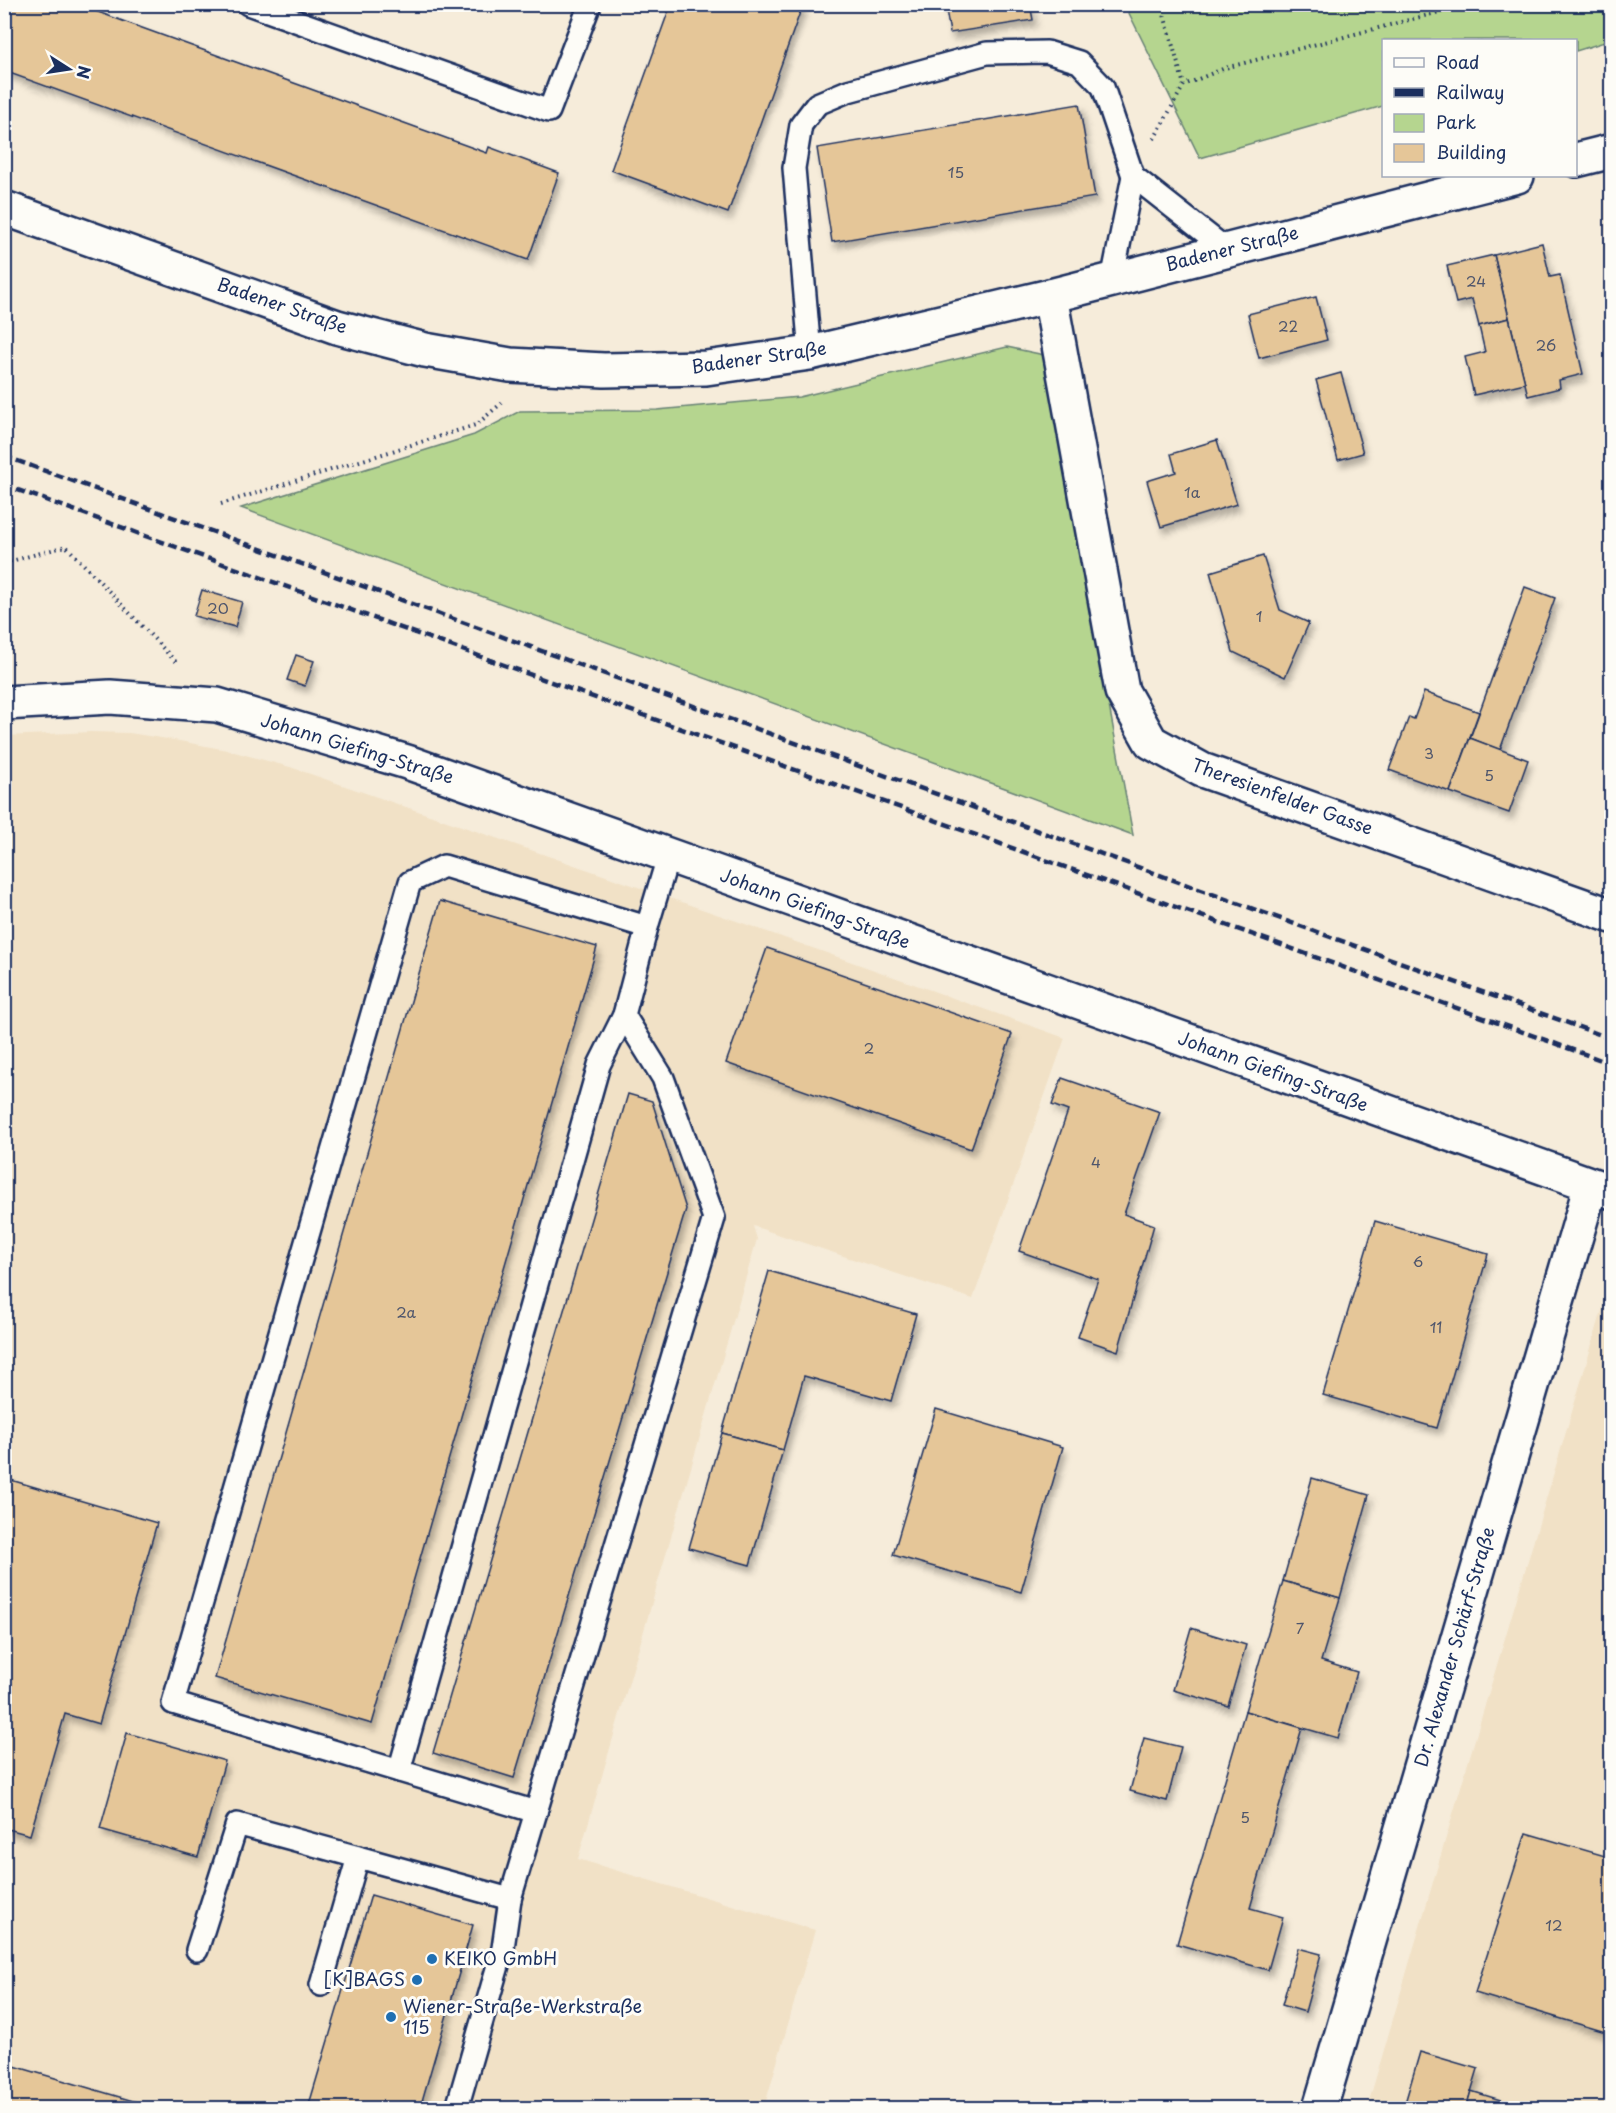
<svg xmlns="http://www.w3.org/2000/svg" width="1616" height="2113" font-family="'Playpen Sans',sans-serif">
<defs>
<filter id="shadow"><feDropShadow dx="3.5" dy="6" stdDeviation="3" flood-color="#0004"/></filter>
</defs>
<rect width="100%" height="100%" fill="#f6ecda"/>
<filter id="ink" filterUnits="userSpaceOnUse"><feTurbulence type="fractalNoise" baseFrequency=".0167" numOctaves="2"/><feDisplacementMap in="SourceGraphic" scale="12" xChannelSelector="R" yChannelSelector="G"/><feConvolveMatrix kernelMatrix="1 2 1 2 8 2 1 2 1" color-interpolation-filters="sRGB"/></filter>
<g filter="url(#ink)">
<g fill="#f1e1c6">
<path d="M91 732 129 733 174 740 227 750 290 767 748 925 1065 1038 973 1299 753 1226 757 1239 578 1859 815 1930 764 2108H5V736Z"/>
<path d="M1611 1280V2108H1367L1457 1800Z"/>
</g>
<g fill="#b5d58f" stroke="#688276" stroke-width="1.5">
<path d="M1125 5H1611V40L1576 51V40H1384L1383 106 1200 158Z"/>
<path d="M1007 347 1044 355 1133 835 241 508 474 435 520 411 657 410 799 397Z"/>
</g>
<g fill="#e5c698" stroke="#1b2f5e" stroke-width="1.5" filter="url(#shadow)">
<path d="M4 4H76L487 153 489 147 559 173 528 260 4 71Z"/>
<path d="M671 4H803L728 213 611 170Z"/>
<path d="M945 4H1030L1033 20 950 33Z"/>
<path d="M1079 104 1095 197 832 242 817 148Z"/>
<path d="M1542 243 1550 277 1560 275 1583 374 1559 380 1560 388 1528 396 1494 255Z"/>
<path d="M1494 255 1509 318 1479 326 1472 299 1456 303 1447 266Z"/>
<path d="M1316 297 1327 340 1259 358 1248 314Z"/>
<path d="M1509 318 1525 383 1474 395 1465 357 1485 352 1479 326Z"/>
<path d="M1341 373 1363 453 1338 460 1316 380Z"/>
<path d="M1217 440 1237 504 1161 527 1147 481 1176 472 1171 454Z"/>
<path d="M1263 556 1280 610 1309 623 1285 677 1233 652 1210 572Z"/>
<path d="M1525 587 1555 598 1500 750 1470 738Z"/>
<path d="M202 590 242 602 235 627 194 616Z"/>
<path d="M296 655 314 661 305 686 287 680Z"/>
<path d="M1424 692 1479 712 1450 792 1389 770 1409 717 1414 719Z"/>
<path d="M1470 738 1528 760 1509 813 1450 792Z"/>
<path d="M440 901 597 947 372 1724 215 1678Z"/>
<path d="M767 948 1012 1034 971 1149 726 1063Z"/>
<path d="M1062 1078 1160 1112 1124 1214 1154 1225 1118 1351 1078 1337 1098 1279 1019 1251 1068 1111 1052 1105Z"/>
<path d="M628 1094 652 1101 686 1209 514 1778 433 1753Z"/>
<path d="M1375 1221 1488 1254 1437 1428 1323 1395Z"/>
<path d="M769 1271 916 1314 891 1401 804 1376 783 1450 722 1433Z"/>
<path d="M936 1409 1063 1447 1021 1592 893 1555Z"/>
<path d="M722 1433 783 1450 750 1565 689 1548Z"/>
<path d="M4 1478 157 1523 99 1724 65 1714 30 1835 4 1828Z"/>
<path d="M1312 1478 1369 1495 1340 1598 1283 1581Z"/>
<path d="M1283 1581 1340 1598 1321 1661 1357 1672 1338 1738 1245 1711Z"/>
<path d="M1191 1628 1246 1645 1228 1706 1173 1690Z"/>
<path d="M1245 1711 1302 1728 1250 1908 1283 1917 1268 1970 1177 1944Z"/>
<path d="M127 1733 225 1761 198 1857 100 1829Z"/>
<path d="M1144 1738 1181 1747 1167 1801 1130 1791Z"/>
<path d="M1526 1833 1612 1858V2034L1475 1993Z"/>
<path d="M371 1895 473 1925 420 2108H308Z"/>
<path d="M1298 1948 1321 1954 1305 2012 1282 2005Z"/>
<path d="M1420 2052 1478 2069 1466 2108H1416L1417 2106 1405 2103Z"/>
<path d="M4 2063 157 2108H4Z"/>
<path d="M1471 2091 1524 2107V2108H1466Z"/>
</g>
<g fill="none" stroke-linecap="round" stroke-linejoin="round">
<defs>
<g id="service">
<path d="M248 4 549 111 590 4"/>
<path d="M1112 280 1133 176"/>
<path d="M810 353 794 168 801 125 817 104 848 91 987 53 1047 52 1079 62 1103 87 1133 176 1227 250"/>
<path d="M624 1015 663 1078 714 1218 536 1812 173 1703 410 882 444 866 647 927"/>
<path d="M399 1771 599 1065 624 1015 647 927 668 857"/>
<path d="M358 1857 510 1899 536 1812"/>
<path d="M197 1950 237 1824 358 1857 321 1985"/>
<path d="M457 2108 503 1948 510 1899"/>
</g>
<g id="minor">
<path d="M1050 296 1122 691 1151 742 1202 770 1612 916"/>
<path d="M4 703 110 697 217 705 407 762 1612 1192"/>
<path d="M1320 2108 1591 1185"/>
</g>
<g id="tertiary">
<path d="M1576 160 1612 151"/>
<path d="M4 208 337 327 425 350 510 365 604 370 706 368 810 353 1050 296 1517 176"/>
</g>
</defs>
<use href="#service" stroke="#1b2f5e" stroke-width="26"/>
<use href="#minor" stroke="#1b2f5e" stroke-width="38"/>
<use href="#tertiary" stroke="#1b2f5e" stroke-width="38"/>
<g stroke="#1b2f5e" stroke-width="4" stroke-dasharray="1.5 4.5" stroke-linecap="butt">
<path d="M1161 4 1184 85"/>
<path d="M1154 139 1184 85 1225 68 1470 4"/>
<path d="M221 504 476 425 504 401"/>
<path d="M4 563 66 546 177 663"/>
</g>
<use href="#service" stroke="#fdfcf7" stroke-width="21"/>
<use href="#minor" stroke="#fdfcf7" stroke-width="33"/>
<use href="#tertiary" stroke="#fdfcf7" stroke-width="33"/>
<g stroke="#1b2f5e" stroke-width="4.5" stroke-dasharray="9 4.5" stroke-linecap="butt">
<path d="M4 456 1612 1039"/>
<path d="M4 485 1612 1064"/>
</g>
</g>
</g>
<g fill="#1f6fb2" stroke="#fdfcf7" stroke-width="2">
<circle cx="432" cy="1959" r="6"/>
<circle cx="417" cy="1980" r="6"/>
<circle cx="391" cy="2017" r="6"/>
</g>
<g text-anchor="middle" stroke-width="6" stroke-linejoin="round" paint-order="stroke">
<g font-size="15" fill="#4e556c">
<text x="956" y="178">15</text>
<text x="1476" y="287">24</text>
<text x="1288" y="332">22</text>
<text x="1546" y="351">26</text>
<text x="1192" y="498">1a</text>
<text x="218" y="614">20</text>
<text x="1259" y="622">1</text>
<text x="1429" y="759">3</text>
<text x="1489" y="781">5</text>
<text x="869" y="1054">2</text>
<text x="1096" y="1168">4</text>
<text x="1418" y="1267">6</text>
<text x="406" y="1318">2a</text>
<text x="1436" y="1333">11</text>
<text x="1300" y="1634">7</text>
<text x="1245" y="1823">5</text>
<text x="1554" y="1931">12</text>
</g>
<g font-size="18" fill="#1b2f5e" stroke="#fdfcf7">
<text transform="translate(1232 249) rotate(-14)" y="6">Badener Straße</text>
<text transform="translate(282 306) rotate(19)" y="6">Badener Straße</text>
<text transform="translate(759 358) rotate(-8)" y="6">Badener Straße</text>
<text transform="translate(357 749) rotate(17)" y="6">Johann Giefing-Straße</text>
<text transform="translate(1282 797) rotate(20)" y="6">Theresienfelder Gasse</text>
<text transform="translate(815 909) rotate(20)" y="6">Johann Giefing-Straße</text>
<text transform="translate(1273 1072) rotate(20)" y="6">Johann Giefing-Straße</text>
<text transform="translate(1455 1647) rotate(-74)" y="6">Dr. Alexander Schärf-Straße</text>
</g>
<g font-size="18" fill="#1b2f5e" stroke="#fdfcf7" text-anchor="start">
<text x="444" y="1965">KEIKO GmbH</text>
<text x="405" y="1986" text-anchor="end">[K]BAGS</text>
<text x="403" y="2013">Wiener-Straße-Werkstraße<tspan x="403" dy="21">115</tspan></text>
</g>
</g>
<rect width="1616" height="2113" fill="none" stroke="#fdfcf7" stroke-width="24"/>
<rect x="12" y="12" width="1592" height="2089" fill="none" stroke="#1b2f5e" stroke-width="2" filter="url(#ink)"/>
<rect x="1382" y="39" width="195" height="138" fill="#fdfcf7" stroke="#a3aaba" stroke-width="1.5"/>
<rect x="1394" y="58" width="30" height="9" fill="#fdfcf7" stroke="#a3aaba" stroke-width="1.5"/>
<text x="1436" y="69" font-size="18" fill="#1b2f5e">Road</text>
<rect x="1394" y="88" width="30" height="9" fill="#1b2f5e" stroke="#a3aaba" stroke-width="1.5"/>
<text x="1436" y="99" font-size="18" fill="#1b2f5e">Railway</text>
<rect x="1394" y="114" width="30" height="18" fill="#b5d58f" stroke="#a3aaba" stroke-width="1.5"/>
<text x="1436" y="129" font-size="18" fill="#1b2f5e">Park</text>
<rect x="1394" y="144" width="30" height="18" fill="#e5c698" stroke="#a3aaba" stroke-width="1.5"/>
<text x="1436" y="159" font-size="18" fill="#1b2f5e">Building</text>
<g transform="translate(69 69) rotate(102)" stroke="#fdfcf7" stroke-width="4.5" paint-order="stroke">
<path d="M0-4.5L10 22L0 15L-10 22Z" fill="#1b2f5e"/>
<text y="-9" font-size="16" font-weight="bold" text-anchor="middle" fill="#1b2f5e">N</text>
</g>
</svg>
